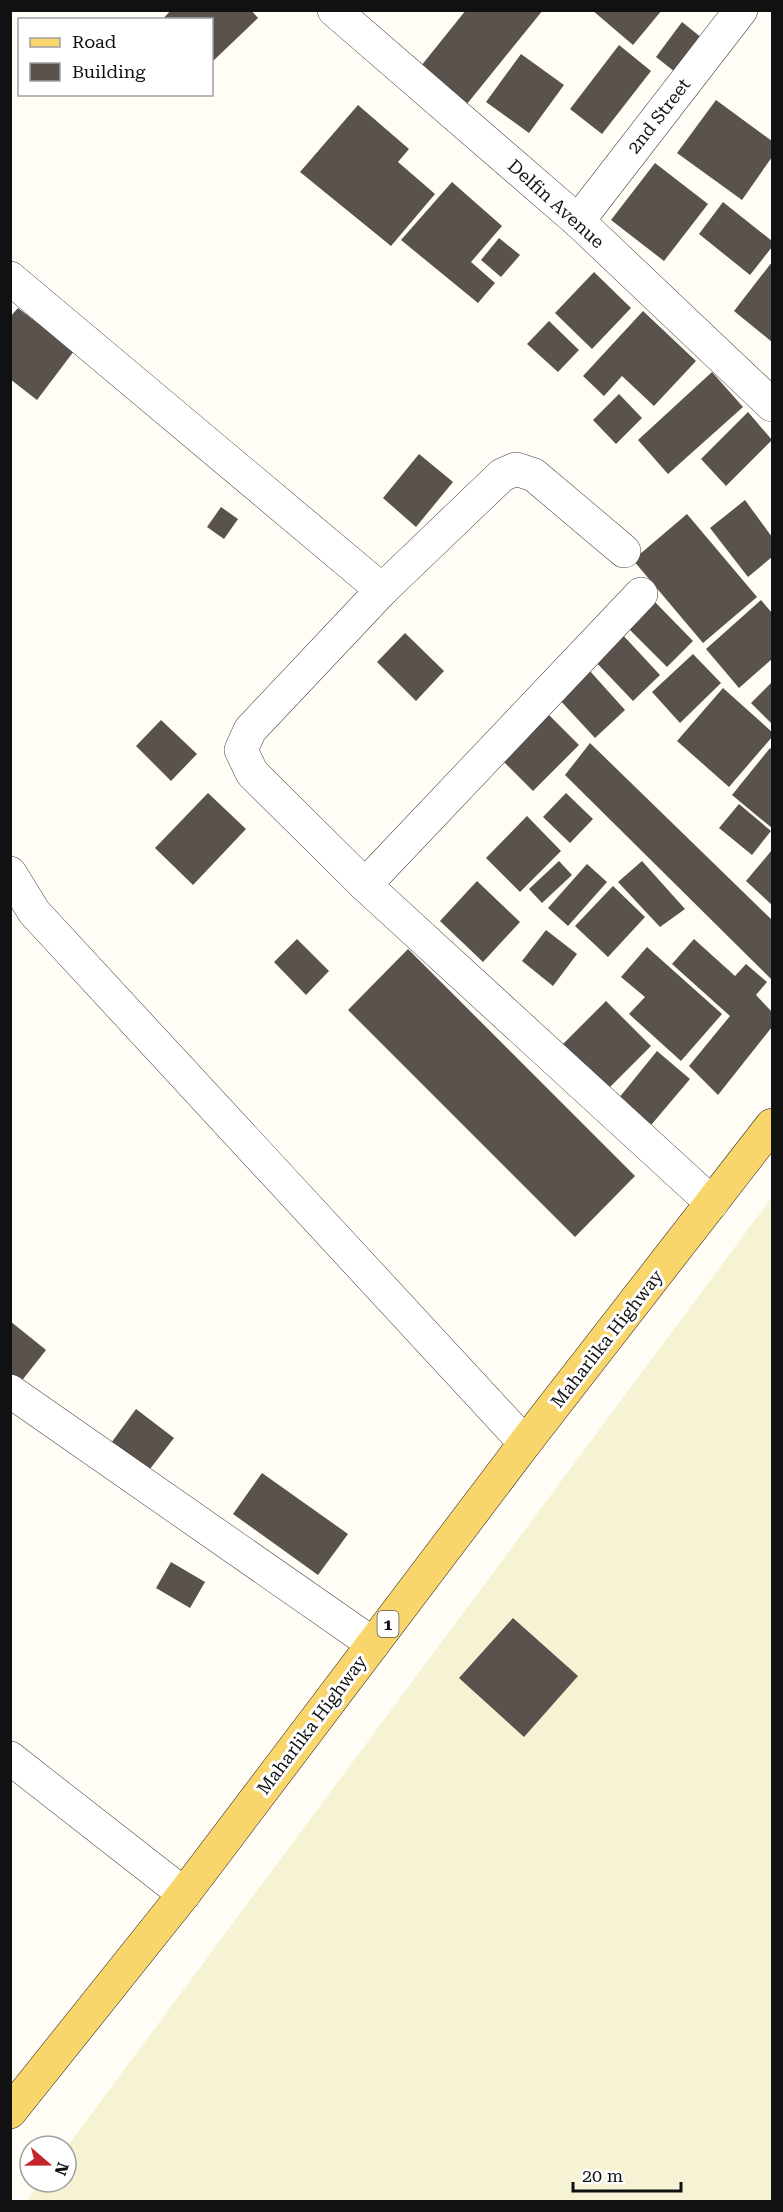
<svg xmlns="http://www.w3.org/2000/svg" width="783" height="2212" font-family="'Roboto Serif',serif">
<rect width="100%" height="100%" fill="#fffdf5"/>
<path fill="#f6f3d4" d="M772 1197V2201L26 2202 41 2182H66V2148Z"/>
<g fill="#5a524d">
<path d="M171 10H251L258 18 212 62V20H162Z"/>
<path d="M466 10H543L467 104 421 66Z"/>
<path d="M592 10H662L633 45Z"/>
<path d="M682 22 702 38 675 72 656 57Z"/>
<path d="M619 45 651 71 602 134 570 109Z"/>
<path d="M521 54 564 85 529 133 486 102Z"/>
<path d="M716 100 772 141V157L742 200 677 153Z"/>
<path d="M358 105 409 149 398 162 435 194 391 246 300 172Z"/>
<path d="M655 163 708 204 664 261 611 220Z"/>
<path d="M452 182 502 226 471 262 495 283 478 303 401 240Z"/>
<path d="M723 202 772 241V247L750 275 699 234Z"/>
<path d="M499 238 520 255 501 277 481 260Z"/>
<path d="M772 262V342L734 311Z"/>
<path d="M594 272 631 308 592 349 555 313Z"/>
<path d="M18 308 74 351 37 400 10 379V317Z"/>
<path d="M643 311 696 361 654 406 622 376 604 396 583 376Z"/>
<path d="M549 321 579 350 558 372 527 344Z"/>
<path d="M712 372 743 407 668 474 638 440Z"/>
<path d="M619 394 642 418 616 444 593 420Z"/>
<path d="M748 412 772 440 726 486 701 459Z"/>
<path d="M419 454 453 482 416 527 383 498Z"/>
<path d="M745 500 772 537V557L748 577 710 528Z"/>
<path d="M221 507 238 519 224 539 207 527Z"/>
<path d="M687 514 757 597 703 643 633 560Z"/>
<path d="M761 600 772 613V659L739 688 706 649Z"/>
<path d="M655 602 693 641 667 667 628 628Z"/>
<path d="M620 632 660 675 633 701 593 659Z"/>
<path d="M405 633 444 671 416 701 377 662Z"/>
<path d="M693 654 721 683 680 723 652 692Z"/>
<path d="M589 670 625 710 595 738 558 698Z"/>
<path d="M772 682V724L751 703Z"/>
<path d="M723 688 772 732V737L729 787 677 741Z"/>
<path d="M546 712 579 745 533 791 501 759Z"/>
<path d="M161 720 197 754 171 781 136 746Z"/>
<path d="M590 743 772 920V980L565 775Z"/>
<path d="M770 748 772 750V828L732 795Z"/>
<path d="M208 793 246 829 193 885 155 848Z"/>
<path d="M566 793 593 819 570 843 543 817Z"/>
<path d="M739 804 771 831 752 855 719 828Z"/>
<path d="M527 816 561 851 520 892 486 858Z"/>
<path d="M772 850V905L746 881Z"/>
<path d="M559 861 572 875 542 903 529 889Z"/>
<path d="M642 861 685 909 660 927 618 882Z"/>
<path d="M587 864 607 882 568 926 548 908Z"/>
<path d="M477 881 520 922 483 962 440 921Z"/>
<path d="M613 886 645 917 608 957 575 926Z"/>
<path d="M546 930 577 954 553 986 522 961Z"/>
<path d="M297 939 329 971 306 995 274 962Z"/>
<path d="M694 939 735 976 746 964 767 982 756 995 772 1012V1027L718 1095 689 1066 730 1016 672 964Z"/>
<path d="M647 947 722 1014 681 1061 629 1014 645 997 621 977Z"/>
<path d="M408 949 635 1176 575 1237 348 1010Z"/>
<path d="M606 1001 651 1046 606 1091 561 1046Z"/>
<path d="M657 1051 690 1079 646 1131 614 1104Z"/>
<path d="M10 1321 46 1350 16 1388 10 1384Z"/>
<path d="M136 1409 174 1438 143 1478 106 1450Z"/>
<path d="M262 1473 348 1534 318 1575 233 1514Z"/>
<path d="M171 1562 205 1582 190 1608 156 1588Z"/>
<path d="M513 1618 578 1676 524 1737 459 1678Z"/>
</g>
<g fill="none" stroke-linecap="round" stroke-linejoin="round">
<defs>
<g id="minor">
<path d="M334 10 578 221 772 405"/>
<path d="M578 221 741 10"/>
<path d="M10 278 382 590 250 730 241 750 252 773 365 885 712 1203"/>
<path d="M382 590 502 475 516 469 534 475 624 551"/>
<path d="M10 873 34 912 525 1443"/>
<path d="M365 885 641 594"/>
<path d="M10 1391 373 1644"/>
<path d="M10 1758 184 1894"/>
</g>
<path id="primary" d="M10 2112 184 1894 525 1443 772 1125"/>
</defs>
<use href="#minor" stroke="#444" stroke-width="34"/>
<use href="#primary" stroke="#222" stroke-width="34"/>
<use href="#minor" stroke="#fff" stroke-width="33"/>
<use href="#primary" stroke="#f9d66b" stroke-width="33"/>
</g>
<g text-anchor="middle" stroke-width="6" stroke-linejoin="round" paint-order="stroke">
<rect fill="#fff" stroke="#585858" stroke-width="1.5" x="377.5" y="1611" width="21" height="26" rx="4.5"/>
<g font-size="16" font-weight="bold" fill="#111">
<text x="388" y="1630">1</text>
</g>
<g font-size="18" fill="#111" stroke="#fff">
<text transform="translate(659 116) rotate(-52)" y="6">2nd Street</text>
<text transform="translate(556 204) rotate(42)" y="6">Delfin Avenue</text>
<text transform="translate(607 1339) rotate(-52)" y="6">Maharlika Highway</text>
<text transform="translate(312 1725) rotate(-53)" y="6">Maharlika Highway</text>
</g>
</g>
<rect width="783" height="2212" fill="none" stroke="#111111" stroke-width="24"/>
<rect x="18" y="18" width="195" height="78" fill="#ffffff" stroke="#a0a0a0" stroke-width="1.5"/>
<rect x="30" y="38" width="30" height="9" fill="#f9d66b" stroke="#a0a0a0" stroke-width="1.5"/>
<text x="72" y="48" font-size="18" fill="#111111">Road</text>
<rect x="30" y="63" width="30" height="18" fill="#5a524d" stroke="#a0a0a0" stroke-width="1.5"/>
<text x="72" y="78" font-size="18" fill="#111111">Building</text>
<g transform="translate(48 2164) rotate(110)"><circle r="28" fill="#ffffff" stroke="#a0a0a0" stroke-width="1.5"/>
<path d="M0-4.5L10 22L0 15L-10 22Z" fill="#c4262e"/>
<text y="-9" font-size="16" font-weight="bold" text-anchor="middle" fill="#111111">N</text>
</g>
<path d="M573 2182v9h108v-9" fill="none" stroke="#111111" stroke-width="3"/>
<text x="582" y="2182" font-size="18" fill="#111111" stroke="#ffffff" stroke-width="4.5" paint-order="stroke">20 m</text>
</svg>
